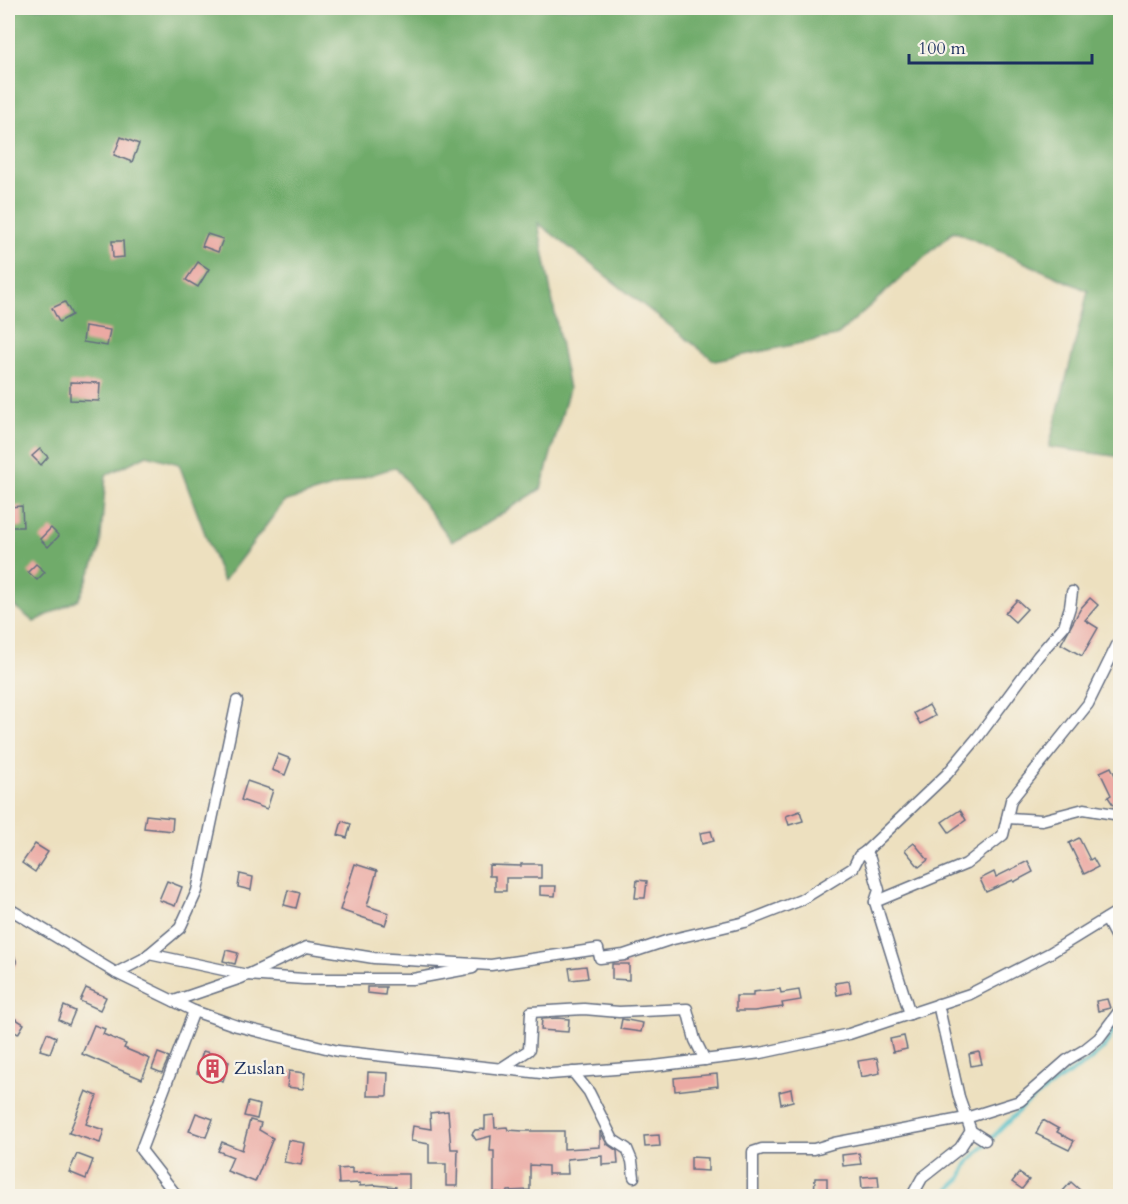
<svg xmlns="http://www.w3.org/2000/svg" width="1128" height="1204" font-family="Cardo,serif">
<rect width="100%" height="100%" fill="#f7f3e8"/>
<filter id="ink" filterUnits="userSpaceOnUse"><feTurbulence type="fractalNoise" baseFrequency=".0167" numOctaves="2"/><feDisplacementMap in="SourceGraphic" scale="12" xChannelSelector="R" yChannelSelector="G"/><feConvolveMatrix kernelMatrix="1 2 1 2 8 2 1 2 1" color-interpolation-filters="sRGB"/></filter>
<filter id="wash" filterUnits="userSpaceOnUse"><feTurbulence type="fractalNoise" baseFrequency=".008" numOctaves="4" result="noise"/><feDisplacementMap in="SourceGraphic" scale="24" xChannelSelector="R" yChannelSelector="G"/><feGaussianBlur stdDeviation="1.35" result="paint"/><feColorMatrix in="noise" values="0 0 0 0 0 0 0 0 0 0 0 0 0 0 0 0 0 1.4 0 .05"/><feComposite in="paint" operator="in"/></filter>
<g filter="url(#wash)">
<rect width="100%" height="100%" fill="#ede0bf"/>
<path fill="#70ab6b" stroke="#466d64" stroke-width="1.5" d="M8 8H1120V457L1049 447 1088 291 954 231 836 336 715 361 538 223 569 389 541 489 482 526 452 541 396 467 284 502 223 582 179 464 147 455 106 475 100 549 79 599 34 622 8 601Z"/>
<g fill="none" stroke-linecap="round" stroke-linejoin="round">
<path stroke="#4fbdc6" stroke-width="4" d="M942 1196 960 1179 969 1161 1025 1105 1056 1082 1088 1062 1104 1048 1120 1019"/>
</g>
<g id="blocks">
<g fill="#eba9a3">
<path d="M121 137 139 144 132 162 114 155Z"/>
<path d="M207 234 223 239 218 252 202 246Z"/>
<path d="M112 241H123L124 257 113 258Z"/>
<path d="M198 262 209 269 198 287 186 280Z"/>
<path d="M65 302 72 315 59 322 52 308Z"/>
<path d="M85 326 110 330 107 346 83 342Z"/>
<path d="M70 382 100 383 99 401 70 400Z"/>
<path d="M40 449 48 457 41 465 32 456Z"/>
<path d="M22 506 23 527H8V507Z"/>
<path d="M51 528 59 536 48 547 40 539Z"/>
<path d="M36 564 45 572 37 580 28 572Z"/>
<path d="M1090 598 1098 605 1085 620 1098 628 1082 656 1061 644 1081 608Z"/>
<path d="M1017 600 1027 609 1015 622 1005 613Z"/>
<path d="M929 705 935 716 920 724 914 713Z"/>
<path d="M278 754 291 759 285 775 272 770Z"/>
<path d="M1111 767 1120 786V807L1116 805 1114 806 1108 797 1111 795 1100 772Z"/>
<path d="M247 781 273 790 267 809 241 800Z"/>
<path d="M960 810 966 820 949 832 942 822Z"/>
<path d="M800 811 803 821 789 825 786 816Z"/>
<path d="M146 815 173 818 172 831 144 828Z"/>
<path d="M342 821 351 824 347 838 338 835Z"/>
<path d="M711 831 714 841 702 844 700 833Z"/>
<path d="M1079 838 1090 860 1093 858 1098 867 1084 874 1069 843Z"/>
<path d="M914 843 928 860 919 867 905 850Z"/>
<path d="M35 844 48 852 35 872 22 863Z"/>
<path d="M1028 861 1033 872 1014 882 1013 880 986 892 980 879 994 872 996 877Z"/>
<path d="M355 864 377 871 367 906 389 913 385 925 340 910Z"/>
<path d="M521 864H541V878H506V891H495V876H489V865L521 866Z"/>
<path d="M240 874 253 877 251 890 238 887Z"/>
<path d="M637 880 647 881 645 898H635Z"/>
<path d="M167 881 182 887 175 906 159 900Z"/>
<path d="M540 886H556L555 896 540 895Z"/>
<path d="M288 890 300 893 296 908 284 905Z"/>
<path d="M8 938 17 963 8 976Z"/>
<path d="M226 950 238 953 235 964 223 961Z"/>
<path d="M612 964H629V980L612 979Z"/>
<path d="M586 966 588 978 571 980 569 968Z"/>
<path d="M849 981 851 992 837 995 835 983Z"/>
<path d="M367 987H386L385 995 367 993Z"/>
<path d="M86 988 106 997 100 1010 80 1001Z"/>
<path d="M780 989 781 993 799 990 801 1000 782 1003 783 1007 754 1011H736V996H753V992Z"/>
<path d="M1107 999 1110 1008 1098 1011 1096 1001Z"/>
<path d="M64 1006 75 1011 69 1025 59 1020Z"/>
<path d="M11 1016 24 1024 18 1034 8 1027Z"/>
<path d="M557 1018 569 1019 568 1032 541 1030 542 1019Z"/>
<path d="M622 1019 643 1023 641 1032 620 1029Z"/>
<path d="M94 1025 105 1029 103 1034 126 1044 124 1048 150 1059 142 1079 82 1054Z"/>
<path d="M47 1033 56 1037 50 1053 40 1050Z"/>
<path d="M904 1036 907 1049 893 1052 890 1039Z"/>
<path d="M203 1051 224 1057 223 1060 229 1062 223 1081 197 1073Z"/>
<path d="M979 1052 982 1064 971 1066 969 1054Z"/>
<path d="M158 1053 169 1057 162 1073 152 1069Z"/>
<path d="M877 1058 880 1073 861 1077 858 1061Z"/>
<path d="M289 1071 305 1073 303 1089 287 1087Z"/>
<path d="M368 1072 388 1073 387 1096H367Z"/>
<path d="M717 1074 718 1086 675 1091 674 1078Z"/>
<path d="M791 1089 793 1101 781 1104 779 1092Z"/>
<path d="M86 1091 97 1096 86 1124 104 1130 100 1143 69 1133Z"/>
<path d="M248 1102 260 1105 257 1119 244 1116Z"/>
<path d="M448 1111 451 1149H458L457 1186H446V1164H429V1144L411 1141 413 1126 431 1129 430 1113Z"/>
<path d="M196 1113 213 1119 206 1137 189 1131Z"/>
<path d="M494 1115 495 1128 507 1127 508 1130 523 1131H564V1149L600 1147V1131L607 1144 617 1151 618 1164 602 1165V1156L567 1159 568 1174H548V1166L530 1165V1190L508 1191 507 1193 494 1192V1151H490L491 1136 476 1140 472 1134 475 1130 485 1129V1116Z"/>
<path d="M250 1120 261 1123 259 1130 273 1138 255 1182 227 1171 233 1157 218 1151 222 1142 242 1150Z"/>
<path d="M1043 1120 1059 1129 1057 1132 1074 1141 1069 1150 1036 1134Z"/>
<path d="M659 1135 660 1146 645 1147 644 1136Z"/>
<path d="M288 1140 305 1143 301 1165 284 1162Z"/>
<path d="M859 1153 861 1164 843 1166 842 1155Z"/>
<path d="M77 1154 93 1160 86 1179 69 1172Z"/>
<path d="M691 1157 708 1158V1171L691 1170Z"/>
<path d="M352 1168V1173L370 1172 383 1174H409V1190H396V1187L375 1185 360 1186V1183L339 1184 338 1169Z"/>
<path d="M1019 1173 1029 1180 1022 1189 1012 1182Z"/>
<path d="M878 1176 879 1187 862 1188 861 1177Z"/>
<path d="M815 1178H827V1197H814Z"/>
<path d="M1071 1182 1080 1190 1075 1197H1070L1063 1191Z"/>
</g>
</g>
</g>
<g filter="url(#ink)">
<use href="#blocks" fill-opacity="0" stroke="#646d80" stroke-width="1.5"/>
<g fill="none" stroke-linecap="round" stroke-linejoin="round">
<defs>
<g id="street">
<path d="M1007 818 1042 820 1084 809 1120 815"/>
<path d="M865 852 947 774 978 737 1038 656 1064 626 1070 607 1072 592"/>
<path d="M8 908 116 973 194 1011 237 1026 338 1051 550 1074 654 1066 761 1053 849 1034 970 994 1050 953 1120 910"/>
<path d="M1106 919 1120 945"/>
<path d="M149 954 247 975 304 979H413L473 968"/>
<path d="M116 973 143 959 180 928 197 891 237 701"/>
<path d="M174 1001 241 978 307 947 374 958 491 965 598 949 600 958 624 955 669 940 745 922 801 900 853 868 859 856 865 852 870 859 879 890 875 902"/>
<path d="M938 1004 959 1097 971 1131 985 1140"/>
<path d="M910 1014 875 902 966 864 1003 835 1011 800 1088 704 1120 639"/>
<path d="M500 1069 529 1050 531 1012 584 1009 619 1012 687 1009 695 1040 705 1060"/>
<path d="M573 1072 589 1092 613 1140 627 1149 632 1161 634 1177"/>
<path d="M177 1196 141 1150 194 1011"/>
<path d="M753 1196V1152L762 1149H814L834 1143 966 1118 1020 1101 1067 1060 1084 1050 1099 1038 1120 1010"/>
<path d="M912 1196 922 1178 960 1148 971 1131"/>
</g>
</defs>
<use href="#street" stroke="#646d80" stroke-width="13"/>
<use href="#street" stroke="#fff" stroke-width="10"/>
</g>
</g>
<defs>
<symbol id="building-ring" viewBox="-11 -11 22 22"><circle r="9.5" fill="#f7f3e8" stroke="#d1495b" stroke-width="1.5"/><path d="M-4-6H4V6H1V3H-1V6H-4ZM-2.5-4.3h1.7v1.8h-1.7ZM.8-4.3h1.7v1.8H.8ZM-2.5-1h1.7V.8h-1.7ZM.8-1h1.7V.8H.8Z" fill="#d1495b"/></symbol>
</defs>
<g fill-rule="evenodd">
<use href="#building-ring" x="196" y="1052" width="33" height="33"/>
</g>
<g text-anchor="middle" stroke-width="4.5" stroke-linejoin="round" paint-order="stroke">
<g font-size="18" fill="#1b2f5e" stroke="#f7f3e8" text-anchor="start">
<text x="234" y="1074">Zuslan</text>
</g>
</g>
<rect width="1128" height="1204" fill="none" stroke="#f7f3e8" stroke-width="30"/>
<path d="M909 54v9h183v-9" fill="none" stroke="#1b2f5e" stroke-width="3"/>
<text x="918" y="54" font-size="18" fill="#1b2f5e" stroke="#f7f3e8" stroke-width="4.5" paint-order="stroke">100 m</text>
</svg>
